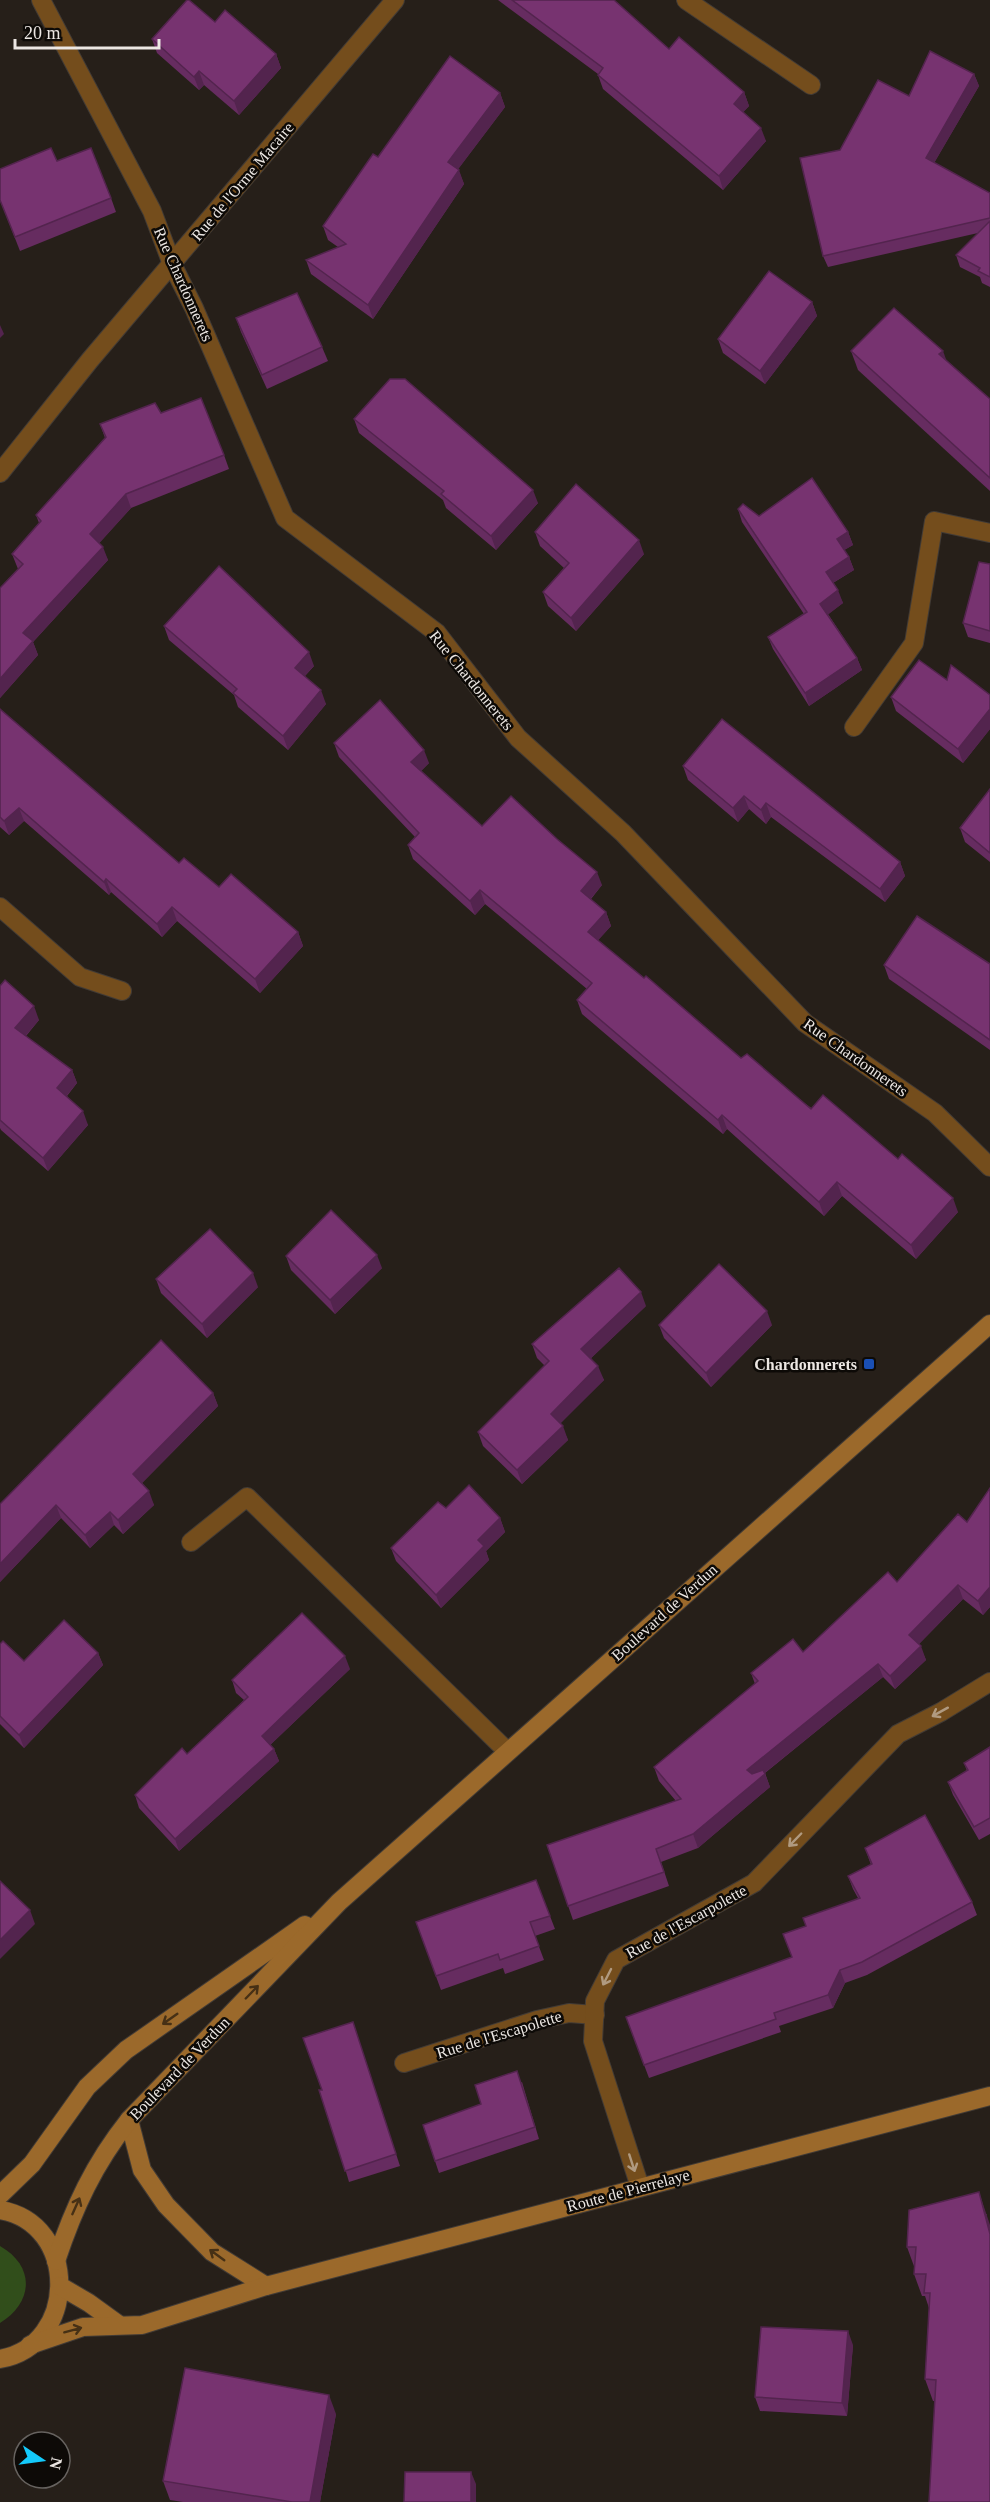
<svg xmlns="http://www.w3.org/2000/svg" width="990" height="2502" font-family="Georgia,serif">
<rect width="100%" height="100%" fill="#261f19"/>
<path fill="#314e1b" d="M0 2246C35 2266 34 2302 0 2323Z"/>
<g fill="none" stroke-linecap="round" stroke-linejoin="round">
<defs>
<path id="lane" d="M854 727 914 643 934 521 990 533"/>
<g id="street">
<path d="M41 0 152 211 172 264 194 308 285 518 437 633 518 738 623 833 805 1023 935 1113 990 1167"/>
<path d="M686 0 811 85"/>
<path d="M0 473 90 360 395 0"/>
<path d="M0 907 80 977 122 991"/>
<path d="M191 1542 247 1497 507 1751"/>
<path d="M404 2063 537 2020 569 2013 595 2015"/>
<path d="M640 2187 593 2041 595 2001 616 1960 754 1883 898 1734 941 1712 990 1682"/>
</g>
<g id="secondary">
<path d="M129 2120 142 2170 166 2205 212 2252 266 2286"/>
<path d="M0 2195 32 2164 87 2087 126 2050 305 1925"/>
<path d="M0 2210C79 2223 79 2345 0 2359"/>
<path d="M56 2261C74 2207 94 2164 129 2120L339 1902 990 1324"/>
<path d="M60 2286 89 2303 118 2324"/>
<path d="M30 2345 83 2327 142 2325 266 2286 990 2096"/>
</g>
</defs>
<use href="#lane" stroke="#423b35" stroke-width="20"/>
<use href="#street" stroke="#423b35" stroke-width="20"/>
<use href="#secondary" stroke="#423b35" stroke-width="20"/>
<use href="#lane" stroke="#744d1c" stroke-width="18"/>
<use href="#street" stroke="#744d1c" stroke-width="18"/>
<use href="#secondary" stroke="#9b692b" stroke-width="18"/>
</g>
<g fill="#662c60">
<path d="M498 0H614L669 49 744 92 749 106 743 112 766 141 723 190 603 89 598 75V74Z"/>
<path d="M152 39 276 54 281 68 239 115 204 85 199 90 157 53Z"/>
<path d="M974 74 979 86 934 163 990 193V287L982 283 980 277 960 267 956 255 978 233 828 267 823 256 840 150 909 96Z"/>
<path d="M500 93 505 107 458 169 464 184 373 319 311 274 306 260 338 247 328 240 323 226 378 157Z"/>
<path d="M57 161 111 198 116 212 20 251 0 200Z"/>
<path d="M812 302 817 316 765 384 723 353 718 339Z"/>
<path d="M236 318 322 347 328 361 267 389 241 332Z"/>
<path d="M851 351 946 360 990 399V491L858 370Z"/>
<path d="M161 413 224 455 229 469 131 508 99 543 108 560 33 642 38 655 0 698V588L18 569 12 554 39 523 36 515 105 438 100 424Z"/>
<path d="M354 419 538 503 496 550 446 508 443 500 359 433Z"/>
<path d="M738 509 759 516 848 532 853 545 844 550 849 557 854 570 833 583 843 603 828 614 857 658 862 670 809 706 773 649 768 637 804 614 742 522Z"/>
<path d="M535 532 644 554 576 631 548 606 543 592 564 568 540 546Z"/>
<path d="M990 564V643L968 637 963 623Z"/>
<path d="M164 626 314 666 305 676 326 704 288 750 238 707 234 695 169 640Z"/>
<path d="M947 680 990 695V729L963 763 896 711 891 697Z"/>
<path d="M0 709 179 863 298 932 303 946 260 993 177 921 162 937 111 892 109 895 24 821 9 835 0 827Z"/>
<path d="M334 743 429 763 421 771 482 826 602 885 591 899 606 912 611 926 598 940 741 1058 958 1212 916 1259 842 1196 824 1216 727 1129 723 1134 582 1014 577 1000 587 989 485 904 475 915 413 859 408 845 415 837 339 757Z"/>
<path d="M683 766 900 862 905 876 885 902 771 817 766 824 749 809 738 822 688 780Z"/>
<path d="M990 789V862L965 842 960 828Z"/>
<path d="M990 964V1050L889 979 884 965Z"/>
<path d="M0 986 39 1020 26 1036 72 1070 77 1083 67 1096 88 1125 48 1171 1 1130 0 1128Z"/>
<path d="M286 1256 382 1268 335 1314 291 1270Z"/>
<path d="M156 1279 258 1287 207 1338 161 1293Z"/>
<path d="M646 1306 591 1358 604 1380 560 1423 568 1440 522 1484 483 1446 478 1432 545 1366 537 1358 532 1344Z"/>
<path d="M659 1325H772L711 1387 664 1338Z"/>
<path d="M213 1393 218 1406 142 1483 154 1505 123 1534 114 1525 90 1548 61 1518 0 1582V1504Z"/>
<path d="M990 1488V1607L983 1615 963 1599 919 1644 926 1660 895 1689 883 1677 765 1773 770 1787 698 1848 661 1862 669 1886 573 1920 547 1845 676 1801 659 1781 654 1767 755 1684 751 1673 803 1652 897 1582 967 1522Z"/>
<path d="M446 1508 500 1518 505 1532 486 1551 489 1560 441 1608 396 1561 391 1548Z"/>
<path d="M0 1644 24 1661 98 1653 103 1665 24 1748 0 1724Z"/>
<path d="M350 1669 270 1745 274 1749 279 1761 179 1851 139 1808 135 1795 187 1754 244 1700 236 1693 232 1680Z"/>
<path d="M990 1747V1834L979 1840 953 1795 948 1782 967 1771 964 1763Z"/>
<path d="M865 1848 972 1902 977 1915 867 1975 845 1983 833 2008 779 2026 781 2032 649 2078 626 2017 792 1957 806 1926 858 1898 853 1889 848 1876 871 1865Z"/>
<path d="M536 1880 555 1929 535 1936 544 1960 505 1974 503 1968 441 1990 416 1922Z"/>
<path d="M353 2022 400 2166 349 2182 322 2090Z"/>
<path d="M522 2082 539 2139 439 2173 423 2125 481 2104Z"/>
<path d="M987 2214 934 2401H933L925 2379 929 2308 925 2296H922L914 2274 915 2269 907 2247Z"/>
<path d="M853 2345 847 2416 760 2411 755 2397Z"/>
<path d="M336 2414 320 2502H183L170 2500 163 2481Z"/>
</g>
<g fill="#53244e">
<path d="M276 54 281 68 239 115 234 101Z"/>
<path d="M199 71 204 85 199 90 194 77Z"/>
<path d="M974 74 979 86 930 170 926 158Z"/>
<path d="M744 92 749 106 739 117 734 104Z"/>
<path d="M500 93 505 107 453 176 448 162Z"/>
<path d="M761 128 766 141 723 190 719 176Z"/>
<path d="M459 170 464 184 373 319 368 305Z"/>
<path d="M812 302 817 316 765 384 760 371Z"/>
<path d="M0 325 4 334 0 338Z"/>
<path d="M943 351 950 370 939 354Z"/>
<path d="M533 490 538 503 496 550 491 536Z"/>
<path d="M126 494 131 508 95 548 90 534Z"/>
<path d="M848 532 853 545 841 552 837 539Z"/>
<path d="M639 540 644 554 576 631 571 618Z"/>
<path d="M103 547 108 560 33 642 38 655 0 698V679L23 633Z"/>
<path d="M849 557 854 570 831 584 826 572Z"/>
<path d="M838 590 843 603 825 617 820 604Z"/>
<path d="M309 652 314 666 300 681 295 668Z"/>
<path d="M857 658 862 670 809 706 805 693Z"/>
<path d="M321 690 326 704 288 750 283 736Z"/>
<path d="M990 709V729L963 763 958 749Z"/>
<path d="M424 750 429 763 416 776 411 762Z"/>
<path d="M744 796 749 809 738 822 733 808Z"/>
<path d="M766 803 771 817 766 824 761 810Z"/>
<path d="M19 808 24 821 9 835 4 821Z"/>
<path d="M900 862 905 876 885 902 880 889Z"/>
<path d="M597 872 602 885 586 904 581 891Z"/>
<path d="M106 879 111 892 109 895 104 882Z"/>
<path d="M480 890 485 904 475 915 470 901Z"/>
<path d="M172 907 177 921 162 937 157 924Z"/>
<path d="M606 912 611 926 593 946 588 932Z"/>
<path d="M298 932 303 946 260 993 255 979Z"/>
<path d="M34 1006 39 1020 20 1042 15 1028Z"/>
<path d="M72 1070 77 1083 62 1101 57 1088Z"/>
<path d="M83 1111 88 1125 48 1171 43 1158Z"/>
<path d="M722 1115 727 1129 723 1134 718 1120Z"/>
<path d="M837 1182 842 1196 824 1216 819 1202Z"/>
<path d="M953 1198 958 1212 916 1259 911 1245Z"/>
<path d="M377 1255 382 1268 335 1314 330 1300Z"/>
<path d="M253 1273 258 1287 207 1338 202 1324Z"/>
<path d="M641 1292 646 1306 586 1363 581 1349Z"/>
<path d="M767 1311 772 1325 711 1387 706 1373Z"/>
<path d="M598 1366 604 1380 556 1428 551 1414Z"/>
<path d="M213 1393 218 1406 138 1487 133 1474Z"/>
<path d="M563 1426 568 1440 522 1484 517 1470Z"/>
<path d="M149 1491 154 1505 123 1534 118 1520Z"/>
<path d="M56 1505 61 1518 0 1582V1564Z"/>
<path d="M110 1512 114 1525 90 1548 85 1535Z"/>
<path d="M500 1518 505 1532 486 1551 489 1560 441 1608 436 1595 478 1540Z"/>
<path d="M958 1585 963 1599 914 1649 909 1635Z"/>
<path d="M990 1587V1607L983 1615 978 1601Z"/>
<path d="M921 1646 926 1660 895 1689 890 1676Z"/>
<path d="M98 1653 103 1665 24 1748 19 1735Z"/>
<path d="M345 1656 350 1669 266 1749 262 1736Z"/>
<path d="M878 1664 883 1677 752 1783 747 1770Z"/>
<path d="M274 1749 279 1761 179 1851 175 1839Z"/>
<path d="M765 1774 770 1787 698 1848 693 1834Z"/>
<path d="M30 1910 35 1924 0 1959V1940Z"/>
<path d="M840 1970 845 1983 833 2008 828 1995Z"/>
<path d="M979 2192 990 2225V2234Z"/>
<path d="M848 2331 853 2345 847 2416 842 2403Z"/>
<path d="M329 2395 336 2414 320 2502H310Z"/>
<path d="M471 2472 476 2484V2502H471Z"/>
</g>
<g fill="#773370" stroke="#53244e" stroke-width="1.5">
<path d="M187 0H189L215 22 225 10 276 54 234 101 199 71 194 77 152 39Z"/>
<path d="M512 0H614L669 49 679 37 744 92 734 104 761 128 719 176 598 75 603 68Z"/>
<path d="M930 51 974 74 926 158 990 193V218L823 256 800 158 840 150 878 80 909 96Z"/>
<path d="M450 56 500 93 448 162 459 170 368 305 306 260 346 244 323 226 373 154 378 157Z"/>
<path d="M51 148 57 161 91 148 111 198 15 237 0 200V169Z"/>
<path d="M990 221V277L978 271 980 268 956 255Z"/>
<path d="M769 271 812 302 760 371 718 339Z"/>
<path d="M297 293 322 347 262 375 236 318Z"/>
<path d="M894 308 943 351 939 354 990 399V478L851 351Z"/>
<path d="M390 379H405L533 490 491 536 441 494 444 491 354 419Z"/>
<path d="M201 398 224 455 126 494 90 534 103 547 23 633 33 641 0 679V588L23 564 12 554 41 521 36 515 106 437 100 424 155 403 161 413Z"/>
<path d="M812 478 848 532 837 539 849 557 826 572 838 590 820 604 857 658 805 693 768 637 807 612 738 509 743 504 759 516Z"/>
<path d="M576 484 639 540 571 618 543 592 569 563 535 532Z"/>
<path d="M979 562 990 564V631L963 623Z"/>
<path d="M219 566 309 652 295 668 321 690 283 736 233 693 237 689 164 626Z"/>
<path d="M919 660 947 680 951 665 990 695V709L958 749 891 697Z"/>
<path d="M380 700 424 750 411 762 482 826 511 796 557 839 597 872 581 891 606 912 588 932 644 978 646 976 741 1058 747 1054 811 1109 823 1095 898 1159 902 1154 953 1198 911 1245 837 1182 819 1202 722 1115 718 1120 577 1000 592 983 480 890 470 901 408 845 419 833 334 743Z"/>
<path d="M0 709 179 863 184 858 219 887 231 874 298 932 255 979 172 907 157 924 106 879 104 882 19 808 4 821 0 817Z"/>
<path d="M722 719 900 862 880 889 766 803 761 810 744 796 733 808 683 766Z"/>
<path d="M990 789V853L960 828Z"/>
<path d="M917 916 990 964V1040L884 965Z"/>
<path d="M5 980 34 1006 15 1028 72 1070 57 1088 83 1111 43 1158 0 1120V986Z"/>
<path d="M331 1210 377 1255 330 1300 286 1256Z"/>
<path d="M210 1229 253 1273 202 1324 156 1279Z"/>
<path d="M719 1264 767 1311 706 1373 659 1325Z"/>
<path d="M619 1268 641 1292 581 1349 598 1366 551 1414 563 1426 517 1470 478 1432 549 1361 532 1344Z"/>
<path d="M161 1340 213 1393 133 1474 149 1491 118 1520 110 1512 85 1535 56 1505 0 1564V1504Z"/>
<path d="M469 1485 500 1518 478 1540 484 1546 436 1595 391 1548 438 1502 446 1508Z"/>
<path d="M990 1488V1587L978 1601 958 1585 909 1635 921 1646 890 1676 878 1664 747 1770 752 1774 763 1770 765 1774 693 1834 656 1849 664 1872 568 1906 547 1845 681 1799 654 1767 758 1681 751 1673 793 1639 803 1652 888 1572 897 1582 958 1514 967 1522Z"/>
<path d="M302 1613 345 1656 262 1736 274 1749 175 1839 135 1795 182 1748 187 1754 248 1697 232 1680Z"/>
<path d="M64 1620 98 1653 19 1735 0 1716V1644L3 1641 24 1661Z"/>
<path d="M990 1747V1818L974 1827 948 1782 968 1770 964 1763Z"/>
<path d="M925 1815 972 1902 862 1962 840 1970 828 1995 774 2013 776 2019 644 2065 626 2017 792 1957 783 1934 806 1926 803 1918 860 1898 848 1876 872 1864 865 1848Z"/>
<path d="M536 1880 550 1916 530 1922 539 1946 500 1960 498 1954 436 1976 416 1922Z"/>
<path d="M0 1881 30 1910 0 1940Z"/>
<path d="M353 2022 396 2154 345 2171 319 2090H322L303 2038Z"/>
<path d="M517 2071 535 2127 435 2161 423 2125 481 2104 475 2085Z"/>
<path d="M979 2192 990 2234V2502H929L936 2380 925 2379 930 2293H924L926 2274H914L916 2247H907L909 2210Z"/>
<path d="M761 2327 848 2331 842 2403 755 2397Z"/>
<path d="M185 2368 329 2395 310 2502H292L163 2481Z"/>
<path d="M405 2472H471V2502H404Z"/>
</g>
<defs><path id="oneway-shaft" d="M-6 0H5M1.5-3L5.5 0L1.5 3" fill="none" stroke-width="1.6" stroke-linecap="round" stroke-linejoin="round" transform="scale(1.5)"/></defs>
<g stroke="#b09a80">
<use href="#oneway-shaft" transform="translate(940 1712) rotate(151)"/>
<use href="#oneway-shaft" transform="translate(795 1840) rotate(134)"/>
<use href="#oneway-shaft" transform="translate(607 1977) rotate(117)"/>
<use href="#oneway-shaft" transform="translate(632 2163) rotate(72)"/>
</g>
<g stroke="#463015">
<use href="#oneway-shaft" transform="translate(252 1992) rotate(-46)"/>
<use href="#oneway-shaft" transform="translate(170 2019) rotate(145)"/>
<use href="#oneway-shaft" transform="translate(76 2206) rotate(-66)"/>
<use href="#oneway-shaft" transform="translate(217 2255) rotate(-144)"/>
<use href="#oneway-shaft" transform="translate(73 2330) rotate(-15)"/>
</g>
<rect fill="#1a4fb4" stroke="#0d0a07" stroke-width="2" x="863" y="1358" width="12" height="12" rx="3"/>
<g text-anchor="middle" stroke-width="5" stroke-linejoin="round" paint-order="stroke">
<g font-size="16" fill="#ece7e3" stroke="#0d0a07">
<text transform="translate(242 181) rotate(-50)" y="6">Rue de l'Orme Macaire</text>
<text transform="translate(184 284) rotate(66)" y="6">Rue Chardonnerets</text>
<text transform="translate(472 680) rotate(51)" y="6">Rue Chardonnerets</text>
<text transform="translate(856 1057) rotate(35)" y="6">Rue Chardonnerets</text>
<text transform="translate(664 1612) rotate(-42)" y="6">Boulevard de Verdun</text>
<text transform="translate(686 1921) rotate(-29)" y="6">Rue de l'Escarpolette</text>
<text transform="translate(499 2034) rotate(-17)" y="6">Rue de l'Escapolette</text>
<text transform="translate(179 2068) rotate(-46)" y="6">Boulevard de Verdun</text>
<text transform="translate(628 2190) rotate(-15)" y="6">Route de Pierrelaye</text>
</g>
<g font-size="16" font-weight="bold" fill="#ece7e3" stroke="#0d0a07" text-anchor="end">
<text x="857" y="1370">Chardonnerets</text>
</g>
</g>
<g transform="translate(42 2460) rotate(103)"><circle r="28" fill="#0d0a07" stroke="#66625f" stroke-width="1.5"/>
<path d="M0-4.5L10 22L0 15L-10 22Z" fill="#14cafb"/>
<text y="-9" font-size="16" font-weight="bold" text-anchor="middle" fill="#ece7e3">N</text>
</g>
<path d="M15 39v9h144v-9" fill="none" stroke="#ece7e3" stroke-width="3"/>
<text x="24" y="39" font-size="18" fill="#ece7e3" stroke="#0d0a07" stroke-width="4.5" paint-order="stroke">20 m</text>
</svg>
